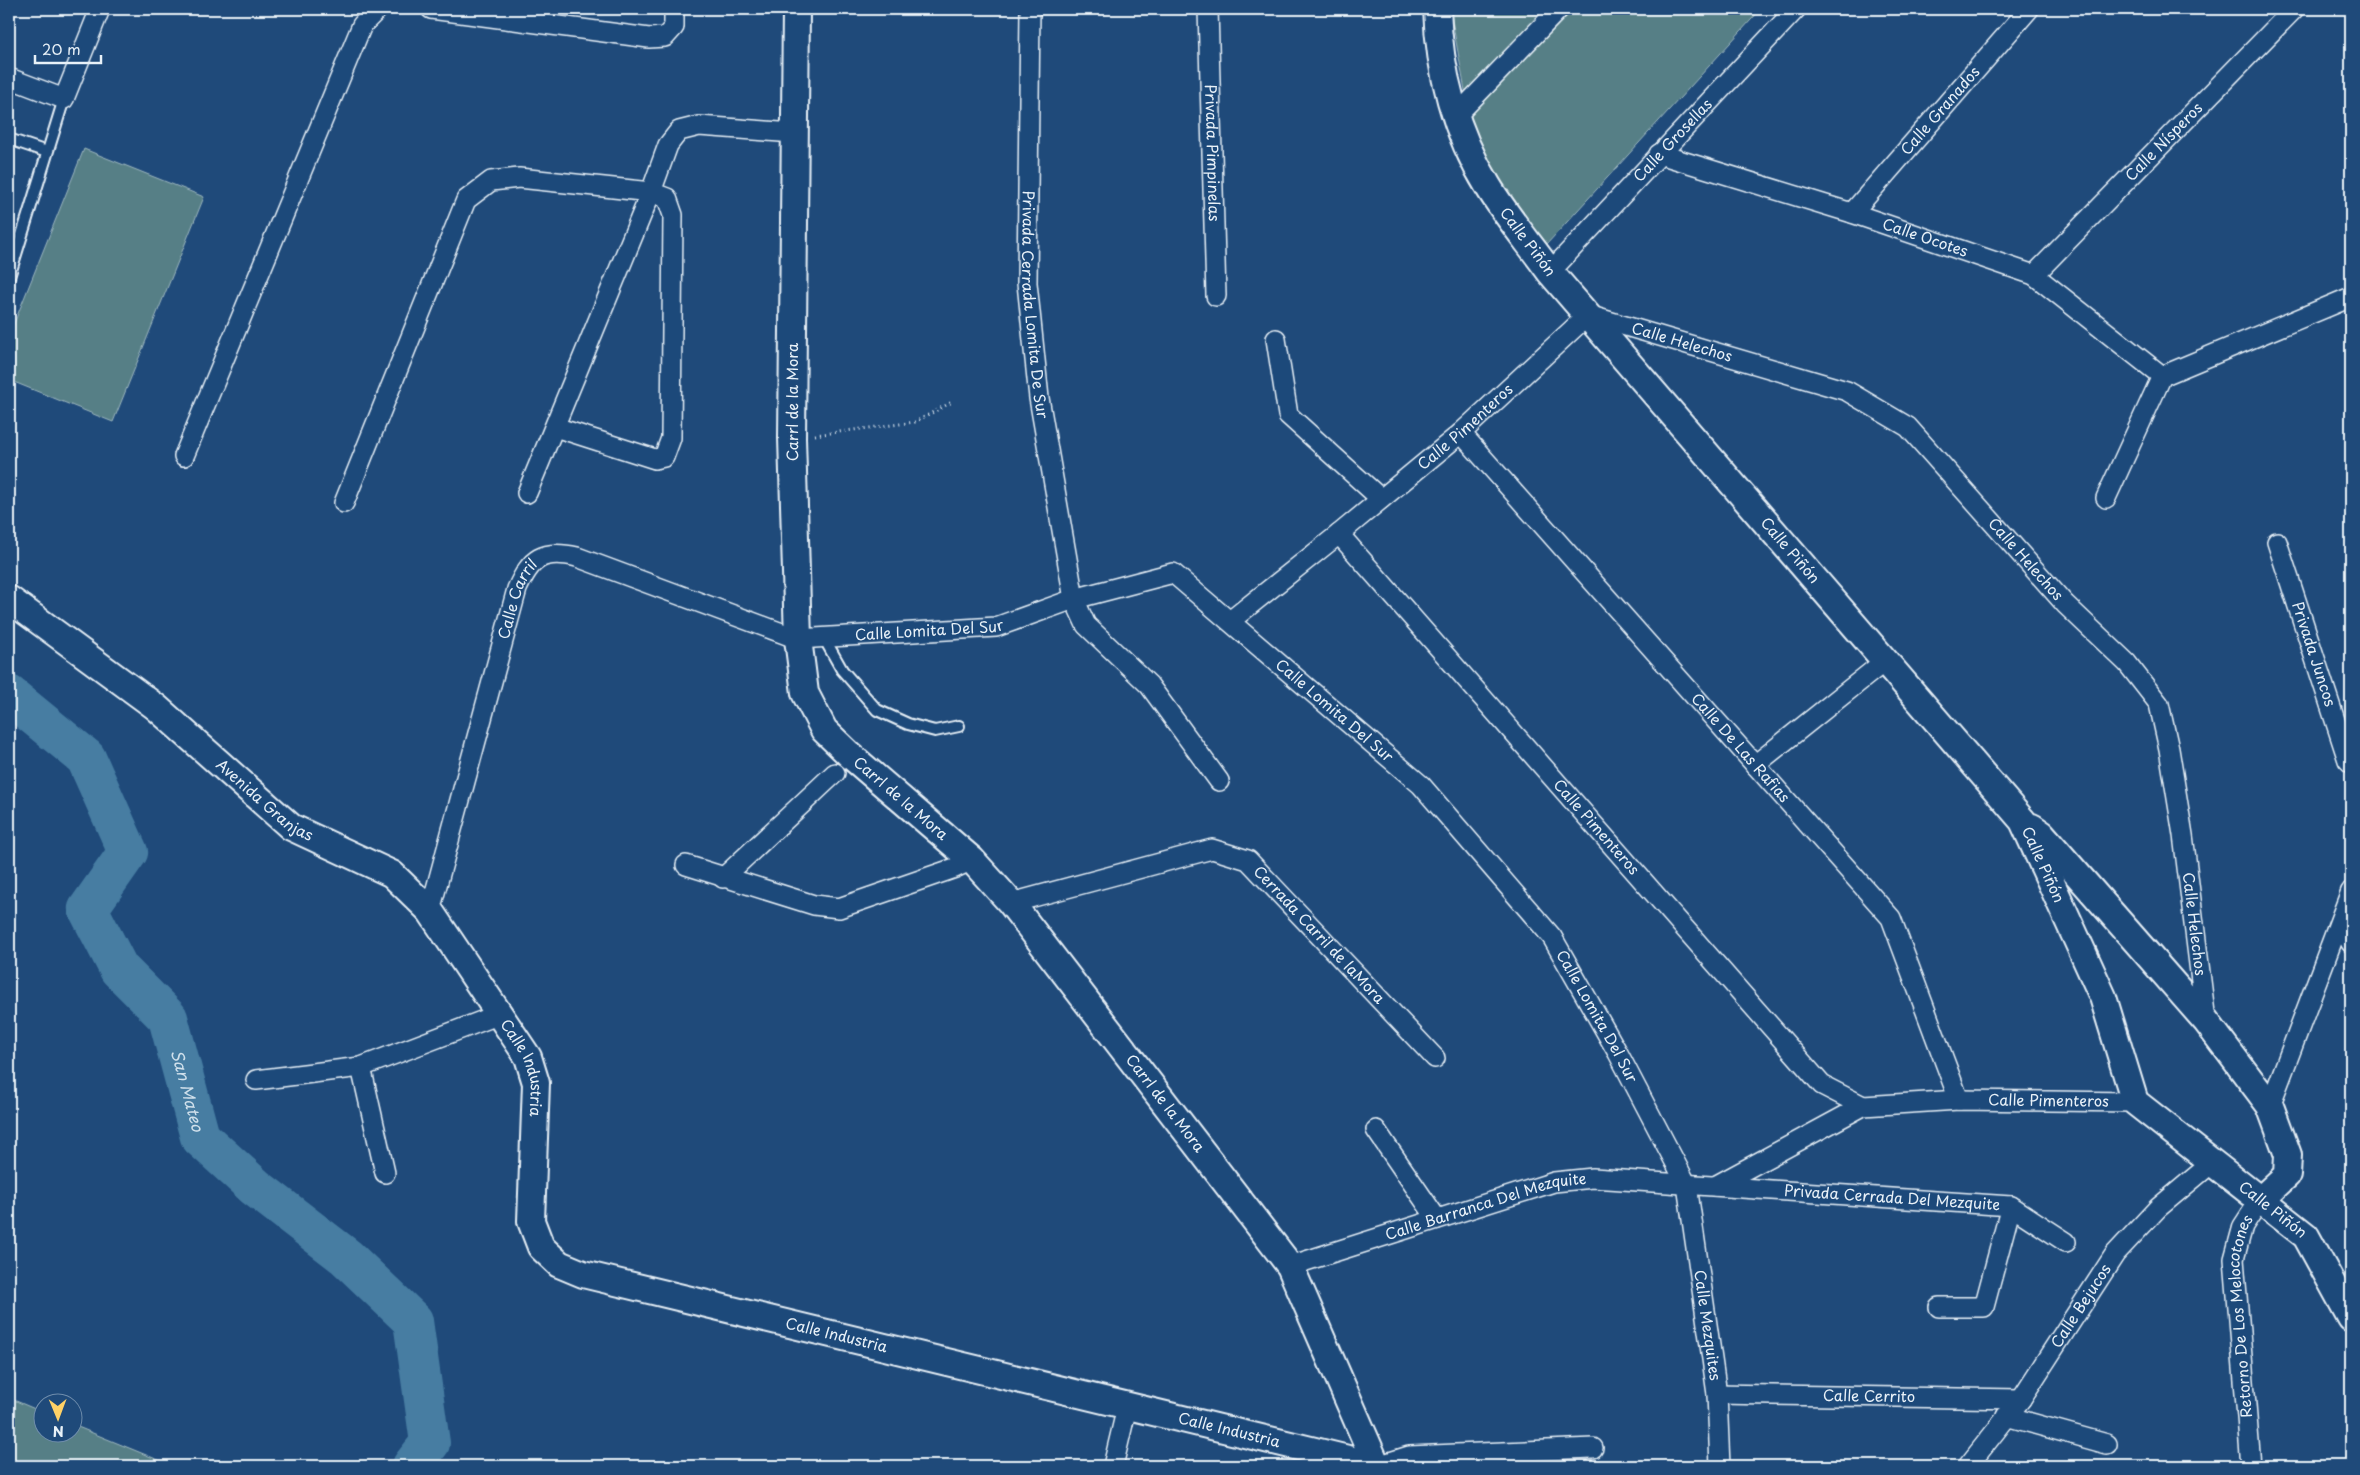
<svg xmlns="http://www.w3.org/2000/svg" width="2360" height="1475" font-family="'Playpen Sans',sans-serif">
<rect width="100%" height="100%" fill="#1f4a7a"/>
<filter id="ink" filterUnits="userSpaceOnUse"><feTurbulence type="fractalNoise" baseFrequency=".02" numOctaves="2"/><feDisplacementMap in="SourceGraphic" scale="10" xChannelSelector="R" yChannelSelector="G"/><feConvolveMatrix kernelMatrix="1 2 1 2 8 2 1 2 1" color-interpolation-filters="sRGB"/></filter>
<g filter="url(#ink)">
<g fill="#567f86" stroke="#9fb8bf">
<path d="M1450 9H1761L1546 245 1479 166Z"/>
<path d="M84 149 204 197 113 422 9 380V336Z"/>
<path d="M9 1398 42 1412V1432H72L73 1425 173 1466H9Z"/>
</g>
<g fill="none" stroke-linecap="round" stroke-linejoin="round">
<path stroke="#467da2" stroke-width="40" id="s1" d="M9 695 86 758 128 852 88 909 119 969 168 1018 200 1137 255 1187 346 1257 413 1321 430 1443 412 1466"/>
<defs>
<g id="lane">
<path d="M9 139 47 152"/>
<path d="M9 277 64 99"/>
<path d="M824 638 842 670 877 710 908 724 935 731 959 726"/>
</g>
<g id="street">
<path d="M431 9 649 38 665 37 674 27V9"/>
<path id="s2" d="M1030 9 1027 283 1039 398 1074 599 1086 625 1149 685 1219 781"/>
<path id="s3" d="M1208 9 1216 296"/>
<path d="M9 78 64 99 100 9"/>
<path d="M1454 118 1559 9"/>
<path id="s4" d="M1659 154 1852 213 2034 275 2162 376"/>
<path id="s5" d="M1852 213 2029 9"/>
<path id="s6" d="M1550 272 1796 9"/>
<path id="s7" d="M2034 275 2294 9"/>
<path d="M1276 339 1288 415 1381 499"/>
<path id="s8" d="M1461 433 1891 918 1959 1100"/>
<path d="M184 456 362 25 378 9"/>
<path d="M527 493 651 192 668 145 679 131 699 126 794 133"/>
<path d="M2106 498 2162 376 2351 297"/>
<path d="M344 503 466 200 491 181 519 178 651 192 667 198 673 215 671 438 664 457 655 459 555 427"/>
<path id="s9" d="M1339 534 1822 1085 1863 1106"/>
<path id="s10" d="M2277 542 2348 760 2351 763"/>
<path id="s11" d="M1230 621 1339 534 1461 433 1588 315 1847 391 1908 427 2065 604 2127 663 2159 704 2169 749 2183 835 2206 1021"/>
<path d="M1755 765 1885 661"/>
<path d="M686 865 814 905 839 908 955 868 972 860"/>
<path d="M723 878 835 773"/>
<path id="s12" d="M1011 903 1212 849 1248 860 1435 1058"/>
<path id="s13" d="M430 911 517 589C531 558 542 549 577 557L798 639 996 627 1074 599 1173 573 1421 785 1552 937 1618 1053 1687 1185 1717 1394 1720 1466"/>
<path d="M2340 923 2351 943"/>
<path d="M361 1067 385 1173"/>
<path d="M256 1080 361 1067 500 1014"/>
<path d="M2270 1106 2351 891"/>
<path d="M1376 1130 1437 1219"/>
<path id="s14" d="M1715 1186 1863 1106 1959 1100 2135 1102"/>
<path id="s15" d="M1290 1266 1554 1182 1593 1178 2011 1206 2066 1242"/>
<path d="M1939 1307H1984L2011 1206"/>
<path id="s16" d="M1717 1394 2021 1399"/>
<path d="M2006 1416 2107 1444"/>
<path d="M1113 1466 1127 1407"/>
<path d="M1377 1466 1409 1456 1593 1448"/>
<path id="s17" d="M1968 1466 2021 1399 2115 1254 2158 1208 2213 1162"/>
<path id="s18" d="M2251 1466 2234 1259 2243 1226 2260 1200"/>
</g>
<g id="secondary">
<path id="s19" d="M796 9 792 438 798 639 805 693 824 730 851 756 972 860 1011 903 1290 1266 1377 1466"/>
<path id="s20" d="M1437 9C1439 70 1455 133 1488 186 1506 216 1530 244 1550 272L2023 821 2103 997 2135 1102 2306 1236 2351 1318"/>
<path id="s21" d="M9 599 156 707 291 827 392 874 430 911 528 1057 536 1083 531 1221 541 1247 559 1264 583 1274 1377 1466"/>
<path d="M2032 827 2042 834 2206 1021 2270 1106 2288 1155 2287 1175 2260 1200"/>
</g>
</defs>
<use href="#lane" stroke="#e8f1f8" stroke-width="14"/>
<use href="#street" stroke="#e8f1f8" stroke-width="22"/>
<use href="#secondary" stroke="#e8f1f8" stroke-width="30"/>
<path stroke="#e8f1f8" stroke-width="3" stroke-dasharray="1 4" stroke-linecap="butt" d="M815 435 915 422 952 402"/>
<use href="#lane" stroke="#1f4a7a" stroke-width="10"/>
<use href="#street" stroke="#1f4a7a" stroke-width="19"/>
<use href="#secondary" stroke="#1f4a7a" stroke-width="26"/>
</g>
</g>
<g text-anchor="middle" stroke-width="4.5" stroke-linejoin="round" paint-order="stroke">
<g font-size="15" fill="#e8f1f8" stroke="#1f4a7a">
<text dy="5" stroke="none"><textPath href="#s5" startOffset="135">Calle Granados</textPath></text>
<text dy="5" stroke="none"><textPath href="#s6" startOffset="180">Calle Grosellas</textPath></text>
<text dy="5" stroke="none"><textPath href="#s7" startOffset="186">Calle Nísperos</textPath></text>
<text dy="5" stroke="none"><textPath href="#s3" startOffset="144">Privada Pimpinelas</textPath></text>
<text dy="5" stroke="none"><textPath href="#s4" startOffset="279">Calle Ocotes</textPath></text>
<text dy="5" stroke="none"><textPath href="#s20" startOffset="255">Calle Piñón</textPath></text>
<text dy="5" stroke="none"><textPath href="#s2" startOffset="296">Privada Cerrada Lomita De Sur</textPath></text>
<text dy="5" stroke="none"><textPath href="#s11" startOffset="569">Calle Helechos</textPath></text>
<text transform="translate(793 402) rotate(-90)" y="5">Carrl de la Mora</text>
<text dy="5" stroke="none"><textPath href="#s11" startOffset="305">Calle Pimenteros</textPath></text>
<text dy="5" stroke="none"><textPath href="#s20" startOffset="660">Calle Piñón</textPath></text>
<text dy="5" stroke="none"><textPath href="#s11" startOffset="989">Calle Helechos</textPath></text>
<text dy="5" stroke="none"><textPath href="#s13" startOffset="324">Calle Carril</textPath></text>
<text dy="5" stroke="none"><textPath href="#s13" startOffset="778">Calle Lomita Del Sur</textPath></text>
<text dy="5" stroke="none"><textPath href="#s10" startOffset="118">Privada Juncos</textPath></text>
<text dy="5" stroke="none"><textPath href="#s13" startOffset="1242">Calle Lomita Del Sur</textPath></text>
<text dy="5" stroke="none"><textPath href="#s8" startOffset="421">Calle De Las Rafias</textPath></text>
<text dy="5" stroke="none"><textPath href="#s19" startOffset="829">Carrl de la Mora</textPath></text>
<text dy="5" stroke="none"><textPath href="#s21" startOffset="326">Avenida Granjas</textPath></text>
<text dy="5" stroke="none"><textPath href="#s9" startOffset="390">Calle Pimenteros</textPath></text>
<text dy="5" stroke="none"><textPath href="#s20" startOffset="1065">Calle Piñón</textPath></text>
<text dy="5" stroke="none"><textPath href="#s11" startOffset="1409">Calle Helechos</textPath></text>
<text dy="5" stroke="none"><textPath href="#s12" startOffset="349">Cerrada Carril de laMora</textPath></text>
<text dy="5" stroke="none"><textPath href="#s13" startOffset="1648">Calle Lomita Del Sur</textPath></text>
<text dy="5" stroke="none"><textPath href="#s21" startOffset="712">Calle Industria</textPath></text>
<text dy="5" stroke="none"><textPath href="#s14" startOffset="354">Calle Pimenteros</textPath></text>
<text dy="5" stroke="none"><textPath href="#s19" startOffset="1234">Carrl de la Mora</textPath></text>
<text dy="5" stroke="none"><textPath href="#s15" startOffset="616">Privada Cerrada Del Mezquite</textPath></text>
<text dy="5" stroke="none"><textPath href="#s15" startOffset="205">Calle Barranca Del Mezquite</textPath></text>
<text dy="5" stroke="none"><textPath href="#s20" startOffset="1495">Calle Piñón</textPath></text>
<text dy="5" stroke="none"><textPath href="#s17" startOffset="196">Calle Bejucos</textPath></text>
<text dy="5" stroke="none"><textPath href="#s18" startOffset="151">Retorno De Los Melocotones</textPath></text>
<text dy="5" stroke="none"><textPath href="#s13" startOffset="1981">Calle Mezquites</textPath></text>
<text dy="5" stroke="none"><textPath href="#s21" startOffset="1208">Calle Industria</textPath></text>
<text dy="5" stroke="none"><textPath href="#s16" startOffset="152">Calle Cerrito</textPath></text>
<text dy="5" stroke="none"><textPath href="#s21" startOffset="1612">Calle Industria</textPath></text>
</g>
<g font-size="16" font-style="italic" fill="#d0e0eb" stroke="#1f4a7a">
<text dy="6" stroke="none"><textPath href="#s1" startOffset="484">San Mateo</textPath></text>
</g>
</g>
<rect width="2360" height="1475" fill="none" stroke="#1f4a7a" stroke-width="30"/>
<rect x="15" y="15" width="2330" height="1445" fill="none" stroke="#e8f1f8" stroke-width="2" filter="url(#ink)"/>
<g transform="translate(58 1418) rotate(179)"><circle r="24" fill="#1f4a7a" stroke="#6f8dac"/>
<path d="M0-4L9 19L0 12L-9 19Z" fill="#ffd166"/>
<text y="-8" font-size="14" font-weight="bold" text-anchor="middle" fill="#e8f1f8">N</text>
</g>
<path d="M35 55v8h66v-8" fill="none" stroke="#e8f1f8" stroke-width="2.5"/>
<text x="42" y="55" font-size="15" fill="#e8f1f8" stroke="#1f4a7a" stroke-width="4" paint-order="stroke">20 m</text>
</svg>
